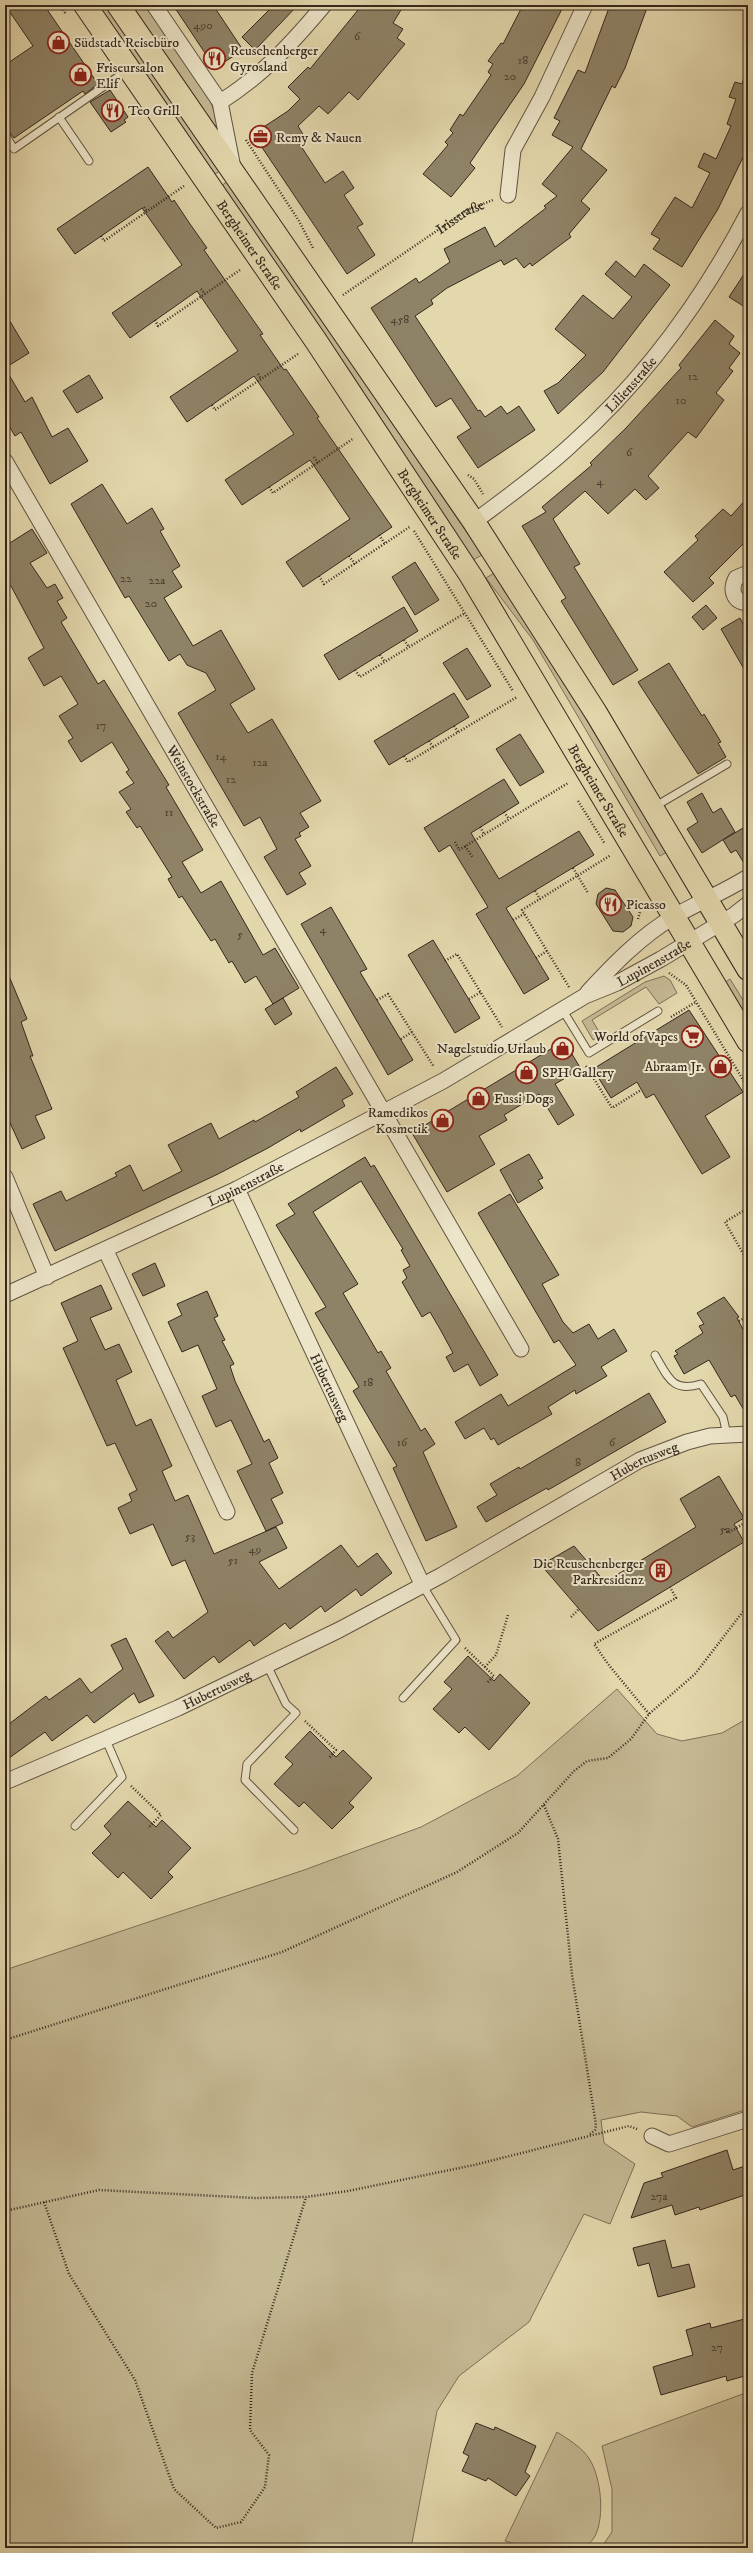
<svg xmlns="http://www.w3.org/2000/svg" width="753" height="2553" font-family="'IM FELL DW Pica',serif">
<rect width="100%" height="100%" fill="#e3d7ac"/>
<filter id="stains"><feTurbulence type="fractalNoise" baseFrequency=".005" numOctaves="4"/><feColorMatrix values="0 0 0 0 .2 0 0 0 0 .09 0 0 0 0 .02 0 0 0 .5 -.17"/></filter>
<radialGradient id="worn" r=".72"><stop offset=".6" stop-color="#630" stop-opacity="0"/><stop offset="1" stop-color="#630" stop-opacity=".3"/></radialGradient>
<g fill="#c5b994" stroke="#7d7058">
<path d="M98 5H106L221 170 214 175Z"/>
<path d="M133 5H147L207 92 217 119 218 123 215 126 137 15Z"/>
<path d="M228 181 482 555 473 560 351 373 221 186Z"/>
<path d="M494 573 584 715 667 852 660 856 533 640 486 578Z"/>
<path d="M664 976 670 980 677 993 659 1004 646 987 592 1020 601 1035 593 1040 582 1021 645 982Z"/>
<path d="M730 979 748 1008V1022L724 983Z"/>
<path d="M617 1689 657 1734 682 1741 722 1733 748 1718V2109L692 2127 677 2116 641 2112 601 2120 604 2143 635 2164 610 2224 584 2214 529 2322 459 2376 437 2411 411 2548H5V1970L304 1870 421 1827 517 1776Z"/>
<path d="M748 2392V2548H601L612 2532V2489L602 2446Z"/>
<path d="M557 2432C568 2439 583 2448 590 2460 601 2478 605 2517 595 2536 592 2542 587 2545 581 2548H530L505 2541Z"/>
</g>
<g fill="#8f8367" stroke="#35281d">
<path d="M5 5H44L98 84 85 94 83 91 14 138 5 126V65L33 46Z"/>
<path d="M173 5H213L243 50 215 68Z"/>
<path d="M274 5H298L255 50 242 37Z"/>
<path d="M362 5H404L393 23 403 29 397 38 405 44 358 100 349 92 328 114 319 106 298 126 304 136 297 140 325 183 343 171 354 188 344 195 363 224 357 227 375 255 347 274 253 134 288 111 300 99 288 87 308 67 310 69Z"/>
<path d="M523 5H564L524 84 470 163 475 168 451 197 423 174 448 145 445 142 453 133 450 130 460 114 463 116 491 75 488 72 493 64 488 61 501 43 503 44Z"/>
<path d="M610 5H648L625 68 615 88 612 86 581 149 607 170 581 201 590 209 569 234 571 237 532 266 530 263 524 268 516 258 504 265 501 260 447 288 431 300 433 304 415 316 478 411 480 410 485 417 501 406 507 414 519 406 535 430 478 468 457 437 471 428 451 398 436 407 371 308 416 278 419 283 450 262 444 249 485 227 495 247 546 208 544 206 557 196 542 184 573 147 552 135 560 121 554 118 578 70 585 73Z"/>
<path d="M746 71 748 147 718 209 682 267 653 249 660 239 651 234 675 197 692 208 710 173 698 167 704 153 716 159 731 126 727 124 736 99 729 97 735 82 742 84Z"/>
<path d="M110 90 128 117 124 120 126 122 111 132 90 102Z"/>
<path d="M148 167 172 202 174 200 190 224 207 248 204 250 263 334 260 335 284 370 286 369 319 417 317 418 392 527 303 587 286 562 350 519 310 460 242 505 225 480 294 434 254 376 187 422 170 397 238 351 197 291 130 338 112 313 182 265 142 208 75 254 57 229Z"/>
<path d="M616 261 635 277 644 264 670 285 603 372 558 414 544 391 558 383 586 355 555 329 583 295 613 319 632 297 605 274Z"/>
<path d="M748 268V309L729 297Z"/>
<path d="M5 313 29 353 5 368Z"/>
<path d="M715 320 734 336 729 344 740 353 729 368 733 371 716 393 724 400 696 438 688 432 648 476 659 488 646 500 635 489 608 514 585 491 553 519 580 564 574 567 638 670 613 685 561 601 566 598 522 526 546 512 542 507 592 465 590 463 626 428 681 368 679 365Z"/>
<path d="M5 368 25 402 32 397 52 437 68 428 88 461 50 484 21 432 15 436 5 419Z"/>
<path d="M89 375 103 398 77 413 63 391Z"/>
<path d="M102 484 127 524 152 508 164 529 160 531 180 566 172 571 182 587 164 598 193 646 221 630 255 689 230 704 248 733 272 719 321 801 300 813 309 827 299 833 301 836 295 839 311 866 299 873 306 884 287 895 264 857 277 849 260 817 244 826 178 713 216 690 206 673 187 665 180 654 169 661 129 596 125 598 71 504Z"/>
<path d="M748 497V539L709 578 714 583 693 602 664 572 698 540 695 536 723 509 731 516Z"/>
<path d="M32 529 47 553 30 563 47 588 55 584 63 598 57 601 67 618 61 622 98 684 104 680 169 785 166 787 203 850 182 862 201 893 221 881 263 955 275 948 299 988 273 1004 256 976 245 983 232 961 229 963 215 939 211 941 182 896 179 898 168 879 172 877 140 826 137 828 126 812 131 809 119 792 134 783 126 772 129 770 112 742 81 762 68 741 73 738 59 716 78 704 61 676 44 686 28 658 44 648 11 586 5 590V546Z"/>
<path d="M415 562 439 600 415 615 392 577Z"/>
<path d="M706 605 717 618 703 630 692 617Z"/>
<path d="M404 607 418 631 339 680 324 655Z"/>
<path d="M740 618 743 624 748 621V676L721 629Z"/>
<path d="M467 648 491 686 467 700 443 663Z"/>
<path d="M669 663 702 716 704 714 721 742 718 743 726 757 698 774 638 682Z"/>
<path d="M454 693 469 717 389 765 374 741Z"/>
<path d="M520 734 544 772 520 786 496 749Z"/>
<path d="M504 779 519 803 471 833 499 879 579 831 594 855 506 908 549 979 524 994 476 914 488 907 450 845 439 852 424 828Z"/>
<path d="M702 793 713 813 721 808 735 832 702 853 687 829 698 822 687 802Z"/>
<path d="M748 825V868H747L736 850 731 853 723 840Z"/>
<path d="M606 888 615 890 633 917 631 926 623 932 613 931 596 904 598 894Z"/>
<path d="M331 907 367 969 360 972 413 1060 388 1075 301 924Z"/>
<path d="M433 940 480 1018 455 1033 408 955Z"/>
<path d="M6 969 27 1019 21 1022 33 1056H30L52 1109 35 1116 45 1138 22 1149 5 1112Z"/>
<path d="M283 998 292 1014 275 1025 265 1009Z"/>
<path d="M689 1010 743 1092 705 1116 730 1157 702 1174 654 1094 646 1098 637 1082 611 1098 593 1069Z"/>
<path d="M564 1041 581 1069 555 1084 574 1115 558 1125 539 1094 504 1115 507 1120 479 1136 495 1164 447 1192 412 1133Z"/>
<path d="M336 1067 353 1094 342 1100 345 1106 301 1132 300 1129 268 1148 218 1174 55 1251 33 1204 61 1191 66 1201 117 1176 115 1173 130 1165 143 1191 182 1171 168 1145 211 1123 219 1139 254 1120 255 1122 299 1097 296 1092Z"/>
<path d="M529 1154 543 1178 538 1180 543 1188 518 1203 500 1170Z"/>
<path d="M365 1157 371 1167 374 1165 498 1375 480 1386 468 1364 454 1372 446 1357 453 1353 440 1329 430 1312 422 1317 402 1282 407 1278 403 1270 410 1266 401 1250 403 1249 361 1181 313 1212 358 1284 343 1293 378 1353 381 1351 391 1368 386 1371 421 1431 425 1428 435 1444 423 1452 457 1527 426 1541 393 1468 397 1466 353 1391 359 1387 315 1313 326 1307 276 1225 295 1214 288 1204Z"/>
<path d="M510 1194 559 1275 542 1284 563 1322 573 1333 589 1324 598 1339 614 1329 627 1351 601 1367 607 1376 576 1394 575 1390 548 1407 552 1414 498 1445 494 1438 491 1440 484 1428 465 1439 455 1422 501 1394 508 1406 576 1365 559 1340 554 1343 478 1213Z"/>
<path d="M155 1263 165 1286 143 1296 132 1274Z"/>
<path d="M101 1285 112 1309 90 1318 105 1350 119 1344 132 1372 116 1380 136 1426 151 1419 172 1466 162 1471 175 1501 188 1495 214 1554 276 1527 287 1548 259 1562 279 1589 341 1545 358 1567 377 1553 392 1573 361 1596 356 1589 325 1612 321 1606 290 1629 285 1623 254 1646 250 1640 219 1663 214 1656 184 1679 155 1641 168 1631 173 1638 208 1612 185 1560 172 1566 153 1524 130 1534 118 1508 132 1501 129 1494 137 1490 115 1443 107 1446 63 1348 78 1341 61 1303Z"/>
<path d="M207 1291 218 1316 214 1318 225 1340 222 1341 234 1364 230 1366 235 1381 264 1442 269 1439 278 1458 269 1463 283 1493 271 1499 283 1523 266 1531 237 1471 252 1464 231 1420 216 1427 202 1396 217 1389 198 1345 182 1352 168 1322 182 1315 177 1304Z"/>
<path d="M724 1297 739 1317 737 1318 748 1339V1417L735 1395 731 1397 709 1360 684 1374 674 1356 678 1354 675 1351 703 1333 699 1326 704 1324 697 1313Z"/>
<path d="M649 1393 666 1422 548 1490 547 1488 486 1522 477 1507 497 1495 490 1484 519 1467 520 1469Z"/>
<path d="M719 1476 744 1518 734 1524 744 1542 598 1631 541 1565 574 1546 605 1582 696 1527 680 1499Z"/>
<path d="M126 1638 154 1696 139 1703 134 1693 94 1723 87 1715 52 1741 45 1732 5 1761V1727L46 1696 49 1700 80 1678 91 1693 123 1669 111 1645Z"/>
<path d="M468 1656 494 1681 500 1674 530 1703 489 1750 465 1727 459 1733 433 1709 452 1689 444 1682Z"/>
<path d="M310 1731 336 1757 343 1750 372 1778 349 1803 354 1807 332 1829 304 1802 299 1807 274 1784 293 1764 285 1757Z"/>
<path d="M128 1801 156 1827 162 1820 191 1848 168 1872 173 1877 151 1899 123 1872 118 1878 92 1853 111 1834 104 1826Z"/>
<path d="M727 2150 733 2170 748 2165V2194L700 2210 699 2207 675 2215 672 2205 631 2218 644 2183 663 2177 661 2173Z"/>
<path d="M665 2240 672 2268 689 2264 695 2287 658 2297 649 2263 638 2266 633 2248Z"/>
<path d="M748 2318V2344L744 2345 748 2358V2375L727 2381 726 2376 661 2395 653 2367 693 2355 686 2330 710 2323 711 2328Z"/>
<path d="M476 2423 494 2430 495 2427 536 2446 525 2472 530 2476 516 2496 488 2478 486 2481 462 2471 469 2456 463 2453Z"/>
</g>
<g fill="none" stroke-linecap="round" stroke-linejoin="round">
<defs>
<g id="lane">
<path d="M59 117 89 161"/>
<path d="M5 134 14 149 126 71"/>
<path d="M654 807 727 764"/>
<path d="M562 1009 589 1053 658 1011"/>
<path d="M655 1355C668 1377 672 1393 701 1384L723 1417 727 1435"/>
<path d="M267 1665 286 1704 296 1713 247 1764 245 1780 294 1830"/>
<path d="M403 1698 456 1640 423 1586"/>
<path d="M75 1826 122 1777 106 1740"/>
</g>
<g id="street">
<path d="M154 5 220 102 233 168"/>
<path d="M220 102C262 76 293 42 324 5"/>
<path d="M508 195 513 150 542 97 585 5"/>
<path id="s2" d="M5 461 521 1349"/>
<path id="s3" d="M474 522C507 497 541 473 571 445 644 380 703 299 748 213"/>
<path d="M748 573 736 578C730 590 733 602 748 603"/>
<path d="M588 992C614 964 640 937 673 917 697 903 724 892 748 877"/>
<path d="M5 1177 47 1277"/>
<path id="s4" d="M237 1189 423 1586"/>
<path d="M106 1251 227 1512"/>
<path id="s5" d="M5 1295 237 1189 443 1081 585 996 617 983 661 959 734 915 748 904"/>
<path id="s6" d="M5 1782 178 1708 339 1630 442 1575 640 1460 687 1442 710 1436 748 1434"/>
<path d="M652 2136 669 2144 748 2119"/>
</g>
<g id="primary">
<path id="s7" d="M85 5 316 341 471 576 748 1041"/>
<path d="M118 5 474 522 596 713 748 969"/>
</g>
</defs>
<use href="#lane" stroke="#605441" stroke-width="9"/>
<use href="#street" stroke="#605441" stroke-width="17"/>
<use href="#primary" stroke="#35281d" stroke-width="24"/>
<g stroke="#35281d" stroke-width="2.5" stroke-dasharray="1 2" stroke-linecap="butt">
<path d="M59 5 66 14"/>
<path d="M246 140 299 221 313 248"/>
<path d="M144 207 147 211"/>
<path d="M101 236 104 241 184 186"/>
<path d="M201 289 205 294"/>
<path id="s1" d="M343 295 467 210 493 200"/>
<path d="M155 320 158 326 240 270"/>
<path d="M258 374 261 379"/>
<path d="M212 405 215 410 298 354"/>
<path d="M314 457 318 463"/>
<path d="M468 475 474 479 483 494"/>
<path d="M269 487 273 493 354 438"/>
<path d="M414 531 513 691"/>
<path d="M379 535 385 544"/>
<path d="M349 556 355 564"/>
<path d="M319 576 324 584 411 526"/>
<path d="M404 640 409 647"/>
<path d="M380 655 385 662"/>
<path d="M355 670 360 677 465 613"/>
<path d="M454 726 458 732"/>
<path d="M429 741 433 747"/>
<path d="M404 756 408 762 517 697"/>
<path d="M578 801 605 844"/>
<path d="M504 812 509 819"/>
<path d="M480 827 484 834"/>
<path d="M455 842 459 850 568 783"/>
<path d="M465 846 473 858"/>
<path d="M573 868 588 893"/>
<path d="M535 891 540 899"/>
<path d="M638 919 642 905"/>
<path d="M513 920 524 914"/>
<path d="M536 958 547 951"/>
<path d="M445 961 457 954 502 1027"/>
<path d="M669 973 686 985 748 1088"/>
<path d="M569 987 522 910 611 855"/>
<path d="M469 999 481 992"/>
<path d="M377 1000 388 994 434 1067"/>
<path d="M671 1017 696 1002"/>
<path d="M401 1039 412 1032"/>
<path d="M586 1066 612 1108 641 1090"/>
<path d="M748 1208 725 1222 748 1262"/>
<path d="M739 1321 748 1316"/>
<path d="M725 1529 728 1533 748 1521"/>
<path d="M571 1617 579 1609"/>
<path d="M465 1648 494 1676 487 1683"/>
<path d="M485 1667 496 1655 508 1615"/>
<path d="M649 1714 608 1664 594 1644 676 1598 670 1587"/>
<path d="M305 1721 336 1750 329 1758"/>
<path d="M131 1786 161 1815 148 1828"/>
<path d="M544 1805 558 1839 572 1975 596 2125 595 2130 589 2135"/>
<path d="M5 2040 282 1952 457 1872 518 1833 574 1771 587 1761 608 1758 631 1739 649 1714 695 1674 748 1605"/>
<path d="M44 2202 69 2274 135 2380 174 2489 216 2528 241 2522 265 2487 269 2455 250 2430 252 2373 306 2197"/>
<path d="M5 2211 99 2190 255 2198 306 2197 348 2191 474 2165 629 2126 637 2129"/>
</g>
<use href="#lane" stroke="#ede5c9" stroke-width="7"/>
<use href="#street" stroke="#ede5c9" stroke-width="15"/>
<use href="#primary" stroke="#e3d7ac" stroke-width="22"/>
</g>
<defs>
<symbol id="shop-ring" viewBox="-11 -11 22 22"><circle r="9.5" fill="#ede5c9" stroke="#8f2418" stroke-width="1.5"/><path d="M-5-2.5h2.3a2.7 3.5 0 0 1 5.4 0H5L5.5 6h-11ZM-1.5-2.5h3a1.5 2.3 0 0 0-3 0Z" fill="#8f2418"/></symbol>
<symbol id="restaurant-ring" viewBox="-11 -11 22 22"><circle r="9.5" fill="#ede5c9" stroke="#8f2418" stroke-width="1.5"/><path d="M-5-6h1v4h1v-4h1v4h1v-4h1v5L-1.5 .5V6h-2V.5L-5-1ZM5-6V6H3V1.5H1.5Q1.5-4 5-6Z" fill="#8f2418"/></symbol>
<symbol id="office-ring" viewBox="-11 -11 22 22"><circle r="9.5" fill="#ede5c9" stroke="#8f2418" stroke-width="1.5"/><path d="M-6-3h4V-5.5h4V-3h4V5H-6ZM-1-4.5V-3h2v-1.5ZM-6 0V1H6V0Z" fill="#8f2418"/></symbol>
<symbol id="supermarket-ring" viewBox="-11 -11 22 22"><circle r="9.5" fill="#ede5c9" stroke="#8f2418" stroke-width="1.5"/><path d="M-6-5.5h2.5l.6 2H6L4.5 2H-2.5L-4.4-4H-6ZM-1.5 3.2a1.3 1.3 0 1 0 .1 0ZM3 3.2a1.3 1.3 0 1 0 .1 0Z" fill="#8f2418"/></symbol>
<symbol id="building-ring" viewBox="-11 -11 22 22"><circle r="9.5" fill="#ede5c9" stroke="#8f2418" stroke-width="1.5"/><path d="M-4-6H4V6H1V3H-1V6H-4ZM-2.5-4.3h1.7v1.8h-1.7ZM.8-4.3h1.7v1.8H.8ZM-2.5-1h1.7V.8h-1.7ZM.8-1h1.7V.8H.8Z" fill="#8f2418"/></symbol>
</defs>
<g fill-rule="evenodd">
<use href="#shop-ring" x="46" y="30" width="25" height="25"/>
<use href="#restaurant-ring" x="202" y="46" width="25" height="25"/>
<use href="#shop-ring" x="68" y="62" width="25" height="25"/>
<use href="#restaurant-ring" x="100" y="98" width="25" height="25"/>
<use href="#office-ring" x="248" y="124" width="25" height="25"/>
<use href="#restaurant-ring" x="598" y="892" width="25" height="25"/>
<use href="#supermarket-ring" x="680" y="1024" width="25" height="25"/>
<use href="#shop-ring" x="550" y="1036" width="25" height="25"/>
<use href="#shop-ring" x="708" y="1054" width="25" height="25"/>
<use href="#shop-ring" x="514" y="1060" width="25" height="25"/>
<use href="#shop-ring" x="466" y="1086" width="25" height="25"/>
<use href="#shop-ring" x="430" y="1108" width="25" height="25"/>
<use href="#building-ring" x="648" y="1558" width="25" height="25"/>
</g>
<g text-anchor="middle" stroke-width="4" stroke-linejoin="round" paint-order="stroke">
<g font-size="12" fill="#4c3f30">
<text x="203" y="29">490</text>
<text x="357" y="40">6</text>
<text x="523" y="64">18</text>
<text x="510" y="80">20</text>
<text x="400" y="323">458</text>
<text x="693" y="380">12</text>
<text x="681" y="404">10</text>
<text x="629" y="456">6</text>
<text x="600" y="485">4</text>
<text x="126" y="582">22</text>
<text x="157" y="584">22a</text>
<text x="151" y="607">20</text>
<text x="101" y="729">17</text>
<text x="221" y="760">14</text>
<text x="260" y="766">12a</text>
<text x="231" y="783">12</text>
<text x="169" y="816">11</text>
<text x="323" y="933">4</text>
<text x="240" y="938">5</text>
<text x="368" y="1386">18</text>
<text x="402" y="1446">16</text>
<text x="612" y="1446">6</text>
<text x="578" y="1466">8</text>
<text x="725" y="1533">5a</text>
<text x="190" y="1540">53</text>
<text x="255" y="1553">49</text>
<text x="233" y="1564">51</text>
<text x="659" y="2200">27a</text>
<text x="717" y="2351">27</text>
</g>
<g font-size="14" fill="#35281d" stroke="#ede5c9" text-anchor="start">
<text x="74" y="47">Südstadt Reisebüro</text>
<text x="230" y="55">Reuschenberger<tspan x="230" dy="16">Gyrosland</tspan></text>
<text x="96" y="72">Friseursalon<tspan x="96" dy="16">Elif</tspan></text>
<text x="128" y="115">Teo Grill</text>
<text x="276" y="142">Remy &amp; Nauen</text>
<text x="626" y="909">Picasso</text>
<text x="678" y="1041" text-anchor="end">World of Vapes</text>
<text x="546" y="1053" text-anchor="end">Nagelstudio Urlaub</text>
<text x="704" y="1071" text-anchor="end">Abraam Jr.</text>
<text x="542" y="1077">SPH Gallery</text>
<text x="494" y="1103">Fussi Dogs</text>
<text x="428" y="1117" text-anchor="end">Ramedikos<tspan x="428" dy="16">Kosmetik</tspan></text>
<text x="644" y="1568" text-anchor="end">Die Reuschenberger<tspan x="644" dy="16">Parkresidenz</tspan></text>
</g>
<g font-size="14" fill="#35281d" stroke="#ede5c9">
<text dy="5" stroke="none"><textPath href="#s1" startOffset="141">Irisstraße</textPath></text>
<text dy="5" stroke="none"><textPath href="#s7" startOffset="291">Bergheimer Straße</textPath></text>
<text dy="5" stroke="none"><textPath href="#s3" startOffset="209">Lilienstraße</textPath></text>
<text dy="5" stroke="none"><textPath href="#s7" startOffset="615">Bergheimer Straße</textPath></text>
<text dy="5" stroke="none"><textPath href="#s2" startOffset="376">Weinstockstraße</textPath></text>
<text dy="5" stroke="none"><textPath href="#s7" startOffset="939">Bergheimer Straße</textPath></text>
<text dy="5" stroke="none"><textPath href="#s5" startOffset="730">Lupinenstraße</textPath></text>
<text dy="5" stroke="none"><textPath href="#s5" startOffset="265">Lupinenstraße</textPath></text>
<text dy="5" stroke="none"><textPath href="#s4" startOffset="219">Hubertusweg</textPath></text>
<text dy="5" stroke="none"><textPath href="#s6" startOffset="716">Hubertusweg</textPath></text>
<text dy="5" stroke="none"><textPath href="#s6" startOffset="231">Hubertusweg</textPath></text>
</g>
</g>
<rect width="753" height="2553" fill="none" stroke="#e3d7ac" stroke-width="20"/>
<rect x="6" y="6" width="741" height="2541" fill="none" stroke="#35281d" stroke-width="2"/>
<rect x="10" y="10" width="733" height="2533" fill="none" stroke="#35281d"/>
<rect width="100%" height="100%" filter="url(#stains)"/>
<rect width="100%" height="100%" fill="url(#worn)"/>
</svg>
